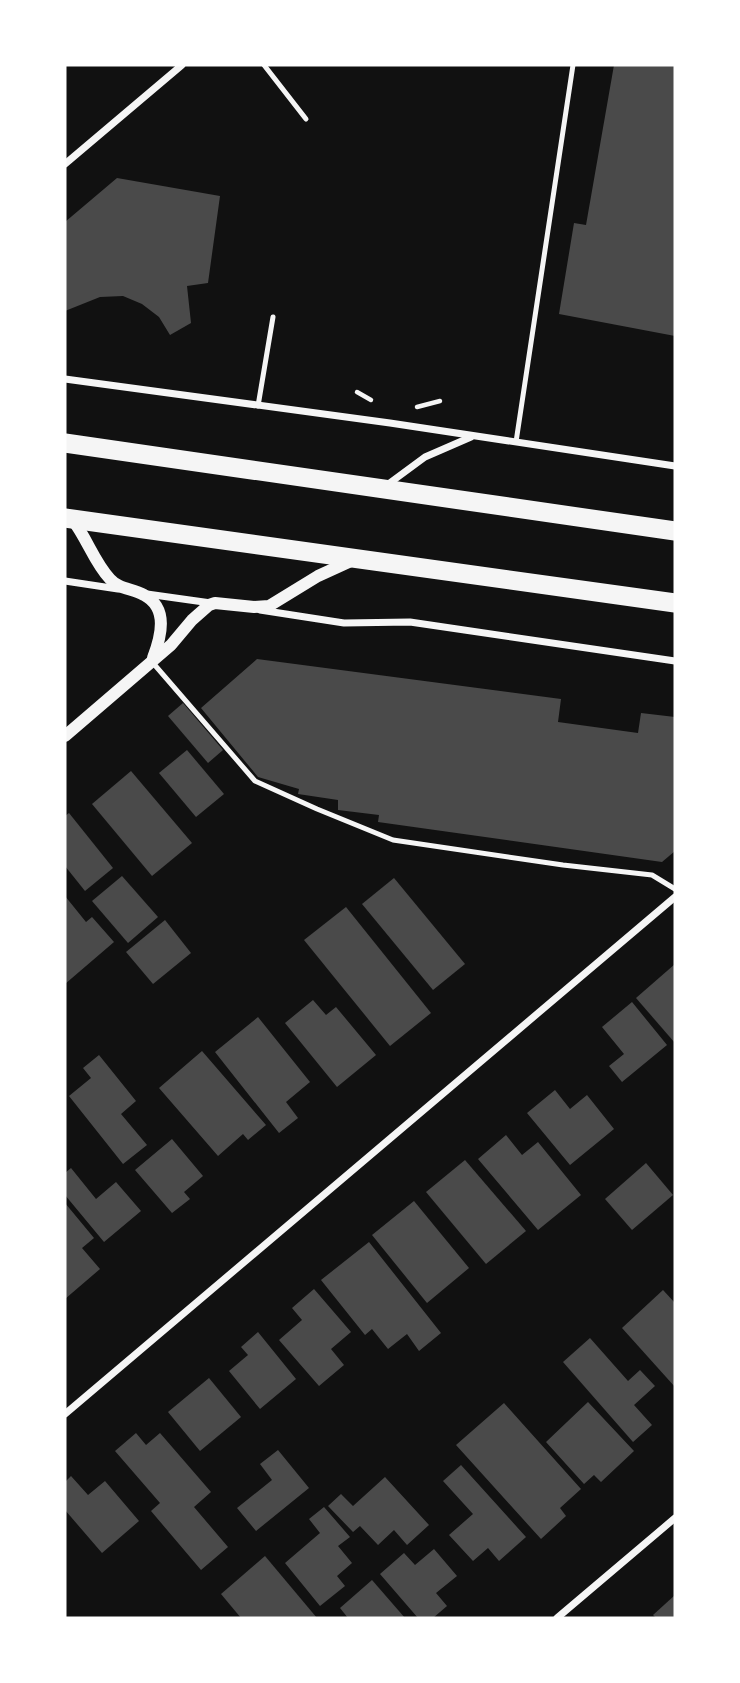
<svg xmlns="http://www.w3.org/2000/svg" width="740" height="1683" font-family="Barlow,sans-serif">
<rect width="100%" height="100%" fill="#111"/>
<g fill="#4a4a4a">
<path d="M614 65H675V336L559 314 574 223 586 225Z"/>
<path d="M117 178 220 196 208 283 187 286 191 323 170 335 159 317 142 304 123 296 100 297 65 311V222Z"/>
<path d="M257 659 561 699 558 722 638 733 641 713 675 717V851L662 862 378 822 379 815 338 810V800L298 794 299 789 258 777 201 708Z"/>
<path d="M183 703 223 750 208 763 168 716Z"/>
<path d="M187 750 224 794 196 817 159 773Z"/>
<path d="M131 771 192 843 152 876 92 804Z"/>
<path d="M69 813 113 868 85 891 65 866V816Z"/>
<path d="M122 876 158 917 128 943 92 901Z"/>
<path d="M394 878 465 964 433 990 362 904Z"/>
<path d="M65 896 86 922 92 917 114 942 65 984Z"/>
<path d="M346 907 431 1013 390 1046 304 940Z"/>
<path d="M165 920 191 953 153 984 126 952Z"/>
<path d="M675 964V1043L636 998Z"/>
<path d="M313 1000 326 1015 336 1007 376 1055 337 1087 285 1023Z"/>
<path d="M632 1002 667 1045 622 1082 609 1066 624 1054 602 1027Z"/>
<path d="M258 1017 310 1082 286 1102 298 1118 279 1133 215 1052Z"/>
<path d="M202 1051 266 1125 248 1140 243 1134 218 1156 159 1088Z"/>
<path d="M99 1055 136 1101 121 1114 147 1145 123 1164 69 1096 91 1078 83 1068Z"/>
<path d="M555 1090 570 1109 587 1095 614 1129 570 1165 527 1113Z"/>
<path d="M506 1135 522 1155 538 1142 581 1195 538 1230 478 1159Z"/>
<path d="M172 1139 203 1176 184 1192 190 1199 172 1213 135 1170Z"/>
<path d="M465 1160 526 1231 486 1264 426 1192Z"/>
<path d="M646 1163 673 1195 632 1230 605 1199Z"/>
<path d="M71 1168 96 1199 116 1182 141 1211 104 1242 65 1195V1173Z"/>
<path d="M414 1201 469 1268 427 1303 372 1235Z"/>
<path d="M65 1203 94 1238 82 1248 100 1269 65 1299Z"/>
<path d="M369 1242 441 1333 419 1351 407 1334 388 1349 372 1329 365 1335 321 1280Z"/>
<path d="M314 1289 351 1332 331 1349 344 1365 319 1386 279 1340 302 1320 292 1308Z"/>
<path d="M663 1290 675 1303V1387L622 1328Z"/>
<path d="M258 1332 296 1379 260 1409 229 1371 248 1355 241 1347Z"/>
<path d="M590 1338 628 1381 640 1370 655 1386 634 1405 652 1425 633 1442 563 1362Z"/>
<path d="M209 1378 241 1417 200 1451 168 1412Z"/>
<path d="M588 1402 634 1451 601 1482 594 1475 584 1484 546 1442Z"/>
<path d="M504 1403 581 1489 560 1508 566 1516 541 1539 456 1445Z"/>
<path d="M136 1433 146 1445 160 1433 211 1492 194 1507 228 1547 201 1570 151 1511 160 1503 115 1451Z"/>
<path d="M278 1450 309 1488 256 1531 237 1508 272 1480 260 1464Z"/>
<path d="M461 1465 526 1537 499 1561 488 1548 473 1561 449 1535 473 1514 443 1481Z"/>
<path d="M71 1476 88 1495 105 1481 139 1521 102 1553 65 1510V1482Z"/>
<path d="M385 1477 429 1525 407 1545 394 1530 378 1545 360 1526 353 1532 328 1506 341 1494 353 1506Z"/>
<path d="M324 1507 350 1537 338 1546 352 1563 337 1576 345 1586 320 1606 285 1563 320 1533 309 1519Z"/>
<path d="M434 1549 457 1576 436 1593 447 1606 433 1618H418L380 1574 404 1553 415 1565Z"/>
<path d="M265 1556 317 1618H241L221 1594Z"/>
<path d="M372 1580 405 1618H348L340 1608Z"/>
<path d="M675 1595V1618H656L653 1615Z"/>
</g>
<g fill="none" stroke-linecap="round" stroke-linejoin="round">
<g stroke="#f5f5f5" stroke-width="4.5">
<path d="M357 392 371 400"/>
<path d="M417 407 440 401"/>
</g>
<g stroke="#f5f5f5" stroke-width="5">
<path d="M264 65 306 119"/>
<path d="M258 406 273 317"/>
<path d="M516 442 573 65"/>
<path d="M153 663 255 781 317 809 393 840 563 865 652 875 675 889"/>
</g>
<g stroke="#f5f5f5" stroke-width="7">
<path d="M65 164 182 65"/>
<path d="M65 379 390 423 675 466"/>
<path d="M387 485 425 457 471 437"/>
<path d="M65 581 118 589"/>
<path d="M147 594 211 603"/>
<path d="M260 610 344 623 410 622 675 661"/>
<path d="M65 1414 675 897"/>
<path d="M557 1618 675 1518"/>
</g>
<g stroke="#f5f5f5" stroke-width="12">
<path d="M72 519C87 538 94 562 110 579 120 590 132 588 144 595 169 608 161 637 153 658"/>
<path d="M65 736 171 645 192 620 209 605 215 603 254 607 269 606 318 576 353 560"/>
</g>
<g stroke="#f5f5f5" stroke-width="19">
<path d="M65 443 675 531"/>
<path d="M65 518 675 603"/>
</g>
</g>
<rect width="740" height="1683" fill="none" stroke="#ffffff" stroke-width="133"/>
</svg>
